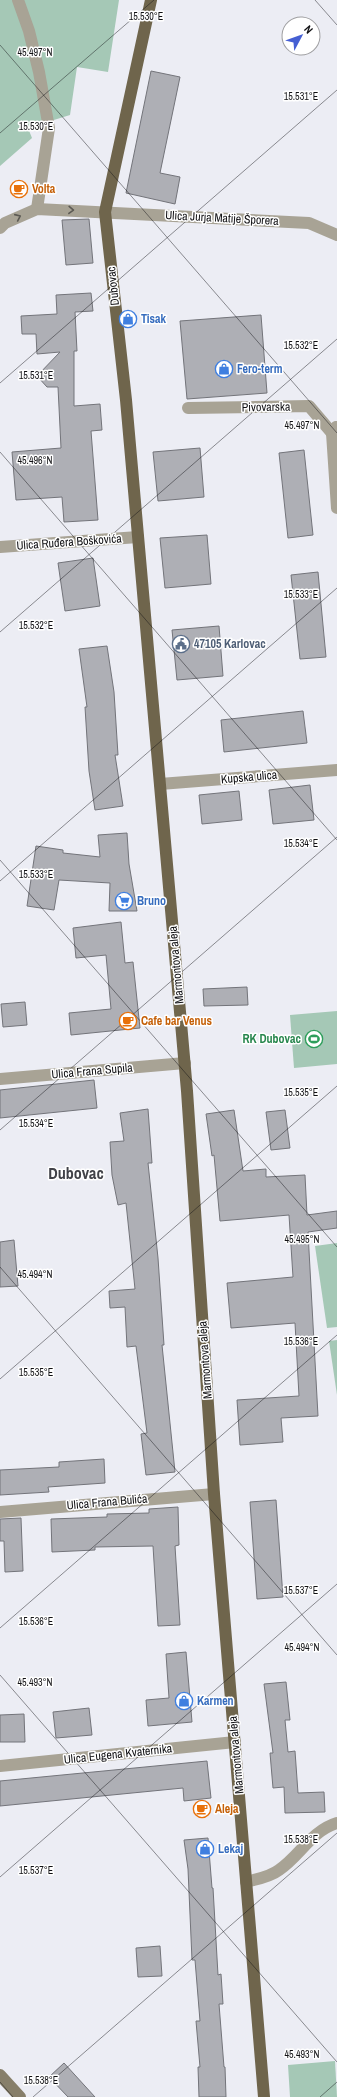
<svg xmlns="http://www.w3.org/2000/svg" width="337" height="2097" font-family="'Archivo Narrow',sans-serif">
<rect width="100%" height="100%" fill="#ecedf4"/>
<g fill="#a5c8b6">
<path d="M0 0H119L108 72 77 67 70 115 28 128 32 138 0 166Z"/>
<path d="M337 1011V1064L294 1068 290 1015Z"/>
<path d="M337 1243V1327L327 1328 315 1246Z"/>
<path d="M337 1340V1395L329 1341Z"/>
<path d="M335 2061 337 2097H290L288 2065Z"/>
</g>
<g fill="#aeafb5" stroke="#73747a">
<path d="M151 71 180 77 160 173 180 177 175 204 126 193Z"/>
<path d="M89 219 93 263 66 265 62 220Z"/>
<path d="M91 293 93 311 75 312 77 351H74V406L100 404 102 430 91 431 98 520 64 522 62 497 16 500 12 452 61 448 58 387H47L37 376 60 352 37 354 36 334H22L21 316 57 314 56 295Z"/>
<path d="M261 315 267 393 187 399 180 321Z"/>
<path d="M200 448 204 497 158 501 153 452Z"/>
<path d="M304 450 313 535 288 538 279 453Z"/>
<path d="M207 535 211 584 165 588 160 538Z"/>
<path d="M93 558 100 606 65 611 58 563Z"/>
<path d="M318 572 326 657 300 659 291 575Z"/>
<path d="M219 626 223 676 177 680 172 630Z"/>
<path d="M107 646 114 692 118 755H115L123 806 95 810 89 771 85 707H87L79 649Z"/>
<path d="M303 711 307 743 224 752 221 720Z"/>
<path d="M310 785 314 820 273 824 269 790Z"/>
<path d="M239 791 242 820 202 824 199 795Z"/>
<path d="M127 833 129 864 137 911H109L110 883 59 880 54 910 27 906 36 846 63 850V853L100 857 98 835Z"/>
<path d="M121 922 125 963 133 962 140 1028 71 1035 69 1013 111 1009 106 955 76 958 73 928Z"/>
<path d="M247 987 248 1005 204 1006 203 989Z"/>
<path d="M25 1002 27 1025 3 1027 1 1004Z"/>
<path d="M94 1080 97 1108 0 1118V1090Z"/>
<path d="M148 1109 152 1163H148L158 1258 164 1345H162L175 1472 146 1475 141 1434 147 1433 136 1346 127 1347 125 1307 110 1308 109 1291 135 1289 126 1203 118 1205 112 1175 110 1142 124 1141 120 1113Z"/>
<path d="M234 1110 243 1171 266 1169V1177L305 1175 307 1215 337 1211V1228L308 1232 318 1416 281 1418 283 1442 240 1445 237 1400 299 1396 295 1323 231 1328 227 1283 293 1277 289 1215 220 1221 214 1155 212 1156 206 1114Z"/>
<path d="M285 1110 290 1148 271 1150 266 1112Z"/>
<path d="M14 1240 18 1286 0 1287V1242Z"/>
<path d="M104 1459 105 1483 48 1487 49 1492 0 1495V1470L59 1467V1462Z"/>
<path d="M276 1500 283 1597 257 1599 250 1502Z"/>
<path d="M178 1507 179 1545 175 1546 180 1625 158 1626 153 1546 95 1547V1550L52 1552 51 1519 107 1517V1514L149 1513V1509Z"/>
<path d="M21 1518 23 1571 5 1572 4 1541H0V1519Z"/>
<path d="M186 1652 192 1722 148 1726 146 1700 169 1698 166 1654Z"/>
<path d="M286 1682 290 1720H285L288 1752 295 1751 298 1793 324 1792 325 1812 285 1813 284 1787 273 1788 270 1753H273L264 1684Z"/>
<path d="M89 1708 92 1735 56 1738 53 1712Z"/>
<path d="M24 1714 25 1742H0V1715Z"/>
<path d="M207 1761 211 1798 184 1801 183 1788 0 1806V1781Z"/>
<path d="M208 1838 212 1888H213L218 1975 221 1974 223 2004H219L224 2067H225L226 2097H199L198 2067H200L196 2021H200L195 1960H192L188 1869 184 1840Z"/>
<path d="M160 1946 162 1976 138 1977 136 1948Z"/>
<path d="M64 2063 95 2097H68L49 2077Z"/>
</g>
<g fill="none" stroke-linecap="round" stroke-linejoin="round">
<g stroke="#a8a395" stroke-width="12">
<path d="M18 0 29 31 39 72 49 128 37 209"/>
<path d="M0 228 5 223 37 209 309 223 337 235"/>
<path d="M188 408 309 406 332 433"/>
<path d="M336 427 332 433 337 508"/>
<path d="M0 547 138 537"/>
<path d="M160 784 337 770"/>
<path d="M0 1079 185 1063"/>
<path d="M0 1512 214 1494"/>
<path d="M0 1766 235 1742"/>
<path d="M246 1882C257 1879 270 1877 279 1870 300 1856 311 1831 337 1823"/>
</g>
<path stroke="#877f6a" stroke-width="12" d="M0 2075 20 2097"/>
<path stroke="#6f654c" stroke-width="12" d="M151 0 105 212 126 400 187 1091 214 1494 264 2097"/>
</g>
<defs><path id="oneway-chevron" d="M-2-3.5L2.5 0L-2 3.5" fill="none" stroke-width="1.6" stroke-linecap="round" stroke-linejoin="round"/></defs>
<g stroke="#5c5a54">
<use href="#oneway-chevron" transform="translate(71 210) rotate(2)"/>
<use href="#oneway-chevron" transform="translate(18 217) rotate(-24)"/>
</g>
<path fill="none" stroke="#101013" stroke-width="1" stroke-opacity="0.45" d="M315 0 337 25M0 45 337 433M0 133 154 0M0 383 337 90M0 452 337 840M0 632 337 339M0 860 337 1247M0 881 337 588M0 1130 337 837M0 1267 337 1655M0 1379 337 1086M0 1628 337 1335M0 1675 337 2062M0 1877 337 1584M0 2082 13 2097M33 2097 337 1833M320 2097 337 2082"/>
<defs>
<symbol id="cafe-ring" viewBox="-11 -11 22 22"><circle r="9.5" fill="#fff" stroke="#e8710a" stroke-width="1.5"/><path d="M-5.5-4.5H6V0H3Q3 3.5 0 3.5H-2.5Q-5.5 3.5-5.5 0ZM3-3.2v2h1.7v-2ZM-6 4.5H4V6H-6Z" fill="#e8710a"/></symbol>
<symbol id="shop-ring" viewBox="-11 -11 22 22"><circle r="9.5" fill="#fff" stroke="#3f7fe0" stroke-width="1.5"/><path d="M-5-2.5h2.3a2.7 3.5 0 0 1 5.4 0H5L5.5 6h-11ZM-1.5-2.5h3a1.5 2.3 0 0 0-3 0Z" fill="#3f7fe0"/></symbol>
<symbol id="civic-ring" viewBox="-11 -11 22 22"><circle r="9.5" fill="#fff" stroke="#5c6f8a" stroke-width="1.5"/><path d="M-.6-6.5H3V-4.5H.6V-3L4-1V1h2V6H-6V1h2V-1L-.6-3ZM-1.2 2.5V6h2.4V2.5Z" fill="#5c6f8a"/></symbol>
<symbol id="supermarket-ring" viewBox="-11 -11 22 22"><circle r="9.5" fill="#fff" stroke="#3f7fe0" stroke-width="1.5"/><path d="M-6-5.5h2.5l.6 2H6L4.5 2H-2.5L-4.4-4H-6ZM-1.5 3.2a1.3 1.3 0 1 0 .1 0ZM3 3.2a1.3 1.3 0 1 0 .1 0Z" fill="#3f7fe0"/></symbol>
<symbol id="stadium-ring" viewBox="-11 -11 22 22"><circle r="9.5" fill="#fff" stroke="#2e9e5b" stroke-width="1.5"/><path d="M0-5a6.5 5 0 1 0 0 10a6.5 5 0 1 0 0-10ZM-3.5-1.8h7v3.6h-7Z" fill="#2e9e5b"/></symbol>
</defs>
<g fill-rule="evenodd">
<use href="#cafe-ring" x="9" y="179" width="20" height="20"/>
<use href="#shop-ring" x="118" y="309" width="20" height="20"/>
<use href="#shop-ring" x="214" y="359" width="20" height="20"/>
<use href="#civic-ring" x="171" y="634" width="20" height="20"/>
<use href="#supermarket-ring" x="114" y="891" width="20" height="20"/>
<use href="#cafe-ring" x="118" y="1011" width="20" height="20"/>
<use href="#stadium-ring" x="304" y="1029" width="20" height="20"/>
<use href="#shop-ring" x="174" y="1691" width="20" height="20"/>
<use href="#cafe-ring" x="192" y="1799" width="20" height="20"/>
<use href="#shop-ring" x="195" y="1839" width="20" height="20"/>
</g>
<g text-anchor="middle" stroke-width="3" stroke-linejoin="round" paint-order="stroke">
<g font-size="12" font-weight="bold" fill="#c56008" stroke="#fff" text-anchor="start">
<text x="32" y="193">Volta</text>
<text x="141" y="1025">Cafe bar Venus</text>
<text x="215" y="1813">Aleja</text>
</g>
<g font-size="12" fill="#101013" stroke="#fff">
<text transform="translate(222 218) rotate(3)" y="4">Ulica Jurja Matije Šporera</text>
<text transform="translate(113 286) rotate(-96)" y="4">Dubovac</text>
<text transform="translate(266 407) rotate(-1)" y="4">Pivovarska</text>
<text transform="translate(69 542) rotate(-4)" y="4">Ulica Ruđera Boškovića</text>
<text transform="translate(249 777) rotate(-5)" y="4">Kupska ulica</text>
<text transform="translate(176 965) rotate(-95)" y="4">Marmontova aleja</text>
<text transform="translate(92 1071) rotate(-5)" y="4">Ulica Frana Supila</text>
<text transform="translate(205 1360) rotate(-94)" y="4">Marmontova aleja</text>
<text transform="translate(107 1502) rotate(-5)" y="4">Ulica Frana Bulića</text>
<text transform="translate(118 1754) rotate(-6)" y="4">Ulica Eugena Kvaternika</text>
<text transform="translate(236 1755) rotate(-95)" y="4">Marmontova aleja</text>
</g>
<g font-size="12" font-weight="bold" fill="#366cbe" stroke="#fff" text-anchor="start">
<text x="141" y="323">Tisak</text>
<text x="237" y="373">Fero-term</text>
<text x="137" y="905">Bruno</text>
<text x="197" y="1705">Karmen</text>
<text x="218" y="1853">Lekaj</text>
</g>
<g font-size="12" font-weight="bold" fill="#4e5e75" stroke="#fff" text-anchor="start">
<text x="194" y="648">47105 Karlovac</text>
</g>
<g font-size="12" font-weight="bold" fill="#27864d" stroke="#fff" text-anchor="end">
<text x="301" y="1043">RK Dubovac</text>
</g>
<g font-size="16" font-weight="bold" fill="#414248" stroke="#fff">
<text x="76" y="1179">Dubovac</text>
</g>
</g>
<g font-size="10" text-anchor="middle" fill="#101013" stroke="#fff" stroke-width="3" stroke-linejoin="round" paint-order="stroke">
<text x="146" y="20">15.530°E</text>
<text x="35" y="56">45.497°N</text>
<text x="301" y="100">15.531°E</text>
<text x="36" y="130">15.530°E</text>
<text x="301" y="349">15.532°E</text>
<text x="36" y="379">15.531°E</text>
<text x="302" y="429">45.497°N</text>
<text x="35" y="464">45.496°N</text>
<text x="301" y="598">15.533°E</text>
<text x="36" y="629">15.532°E</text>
<text x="301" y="847">15.534°E</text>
<text x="36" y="878">15.533°E</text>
<text x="301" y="1096">15.535°E</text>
<text x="36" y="1127">15.534°E</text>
<text x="302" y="1243">45.495°N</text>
<text x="35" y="1278">45.494°N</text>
<text x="301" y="1345">15.536°E</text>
<text x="36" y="1376">15.535°E</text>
<text x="301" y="1594">15.537°E</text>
<text x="36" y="1625">15.536°E</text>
<text x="302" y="1651">45.494°N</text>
<text x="35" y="1686">45.493°N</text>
<text x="301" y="1843">15.538°E</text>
<text x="36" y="1874">15.537°E</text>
<text x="302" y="2058">45.493°N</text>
<text x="41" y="2084">15.538°E</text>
</g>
<g transform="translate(301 36) rotate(49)"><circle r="19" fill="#ffffff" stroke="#9f9fa1"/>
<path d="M0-3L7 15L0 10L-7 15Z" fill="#455fd3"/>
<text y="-6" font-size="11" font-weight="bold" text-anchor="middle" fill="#101013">N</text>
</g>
</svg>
